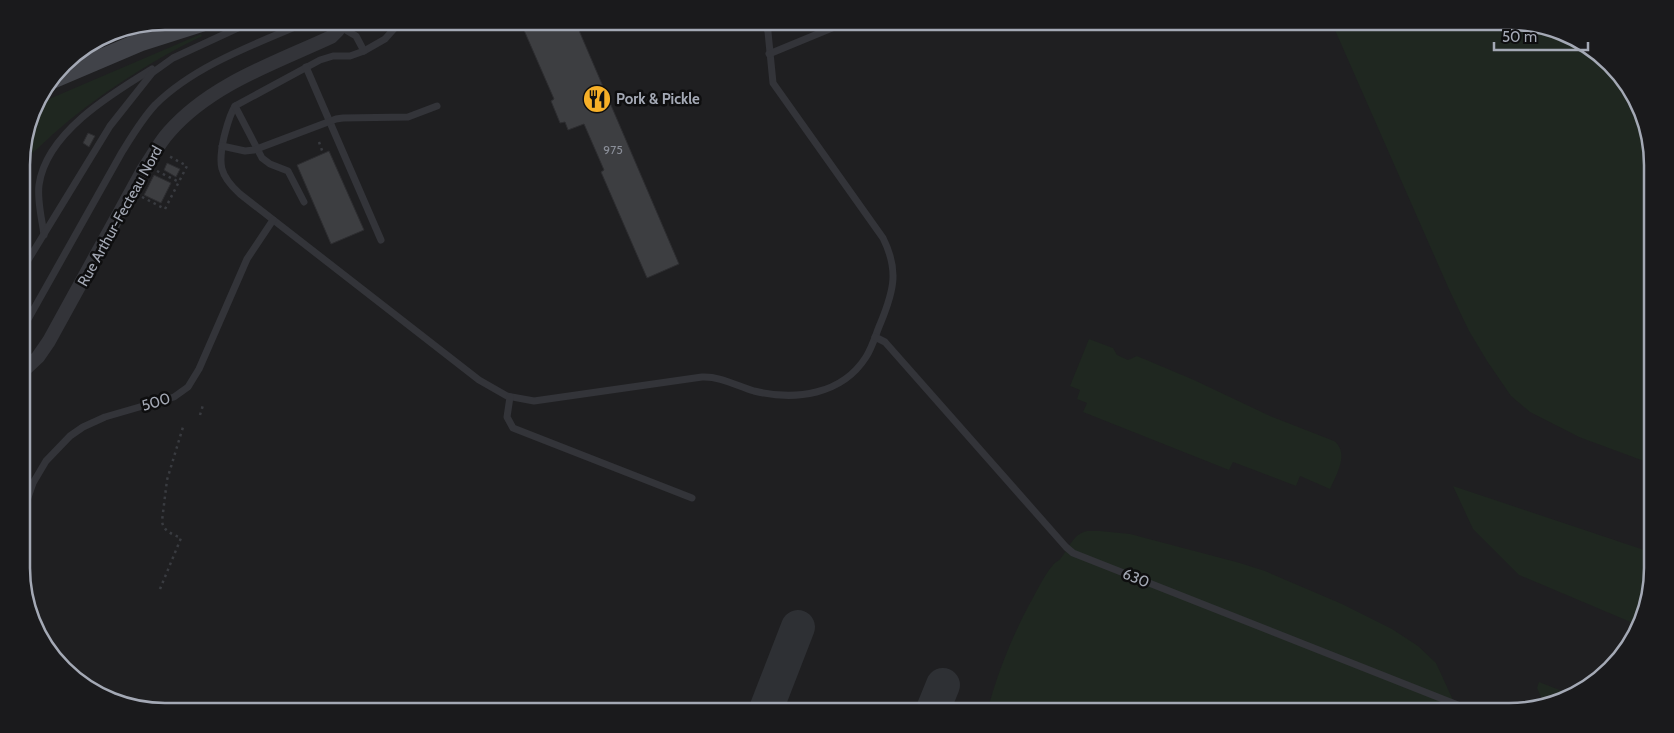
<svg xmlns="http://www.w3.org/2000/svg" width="1674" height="733" font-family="Cabin,sans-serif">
<rect width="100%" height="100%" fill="#131314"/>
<path fill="#1f1f21" d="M165 21H1509L1564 32 1623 77 1651 146 1653 569 1642 623 1589 687 1518 711 165 712 110 701 51 656 23 587 22 155 36 101 70 57 110 32Z"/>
<g fill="#1f2720">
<path d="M1331 21H1509L1564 32 1613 70 1652 158V464L1579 437 1530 412 1511 396 1487 361 1469 331 1448 287Z"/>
<path d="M201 34 202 36C147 63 97 95 52 135 42 145 30 154 22 165V155L35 105Z"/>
<path d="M1089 339 1113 348 1117 355 1128 360 1137 356 1194 380 1270 416 1334 441C1350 453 1336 475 1330 489L1300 476 1296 486 1233 462 1229 470 1083 412 1087 403 1077 399 1080 390 1070 386Z"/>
<path d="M1453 486 1653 553V569L1642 623 1640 626 1519 575 1473 529Z"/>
<path d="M1087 531H1100L1130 534 1240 563 1265 571 1342 604 1392 629 1418 646 1436 663 1458 711 987 712C997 674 1011 639 1029 605 1037 591 1043 577 1053 565 1055 562 1059 561 1061 558 1070 547 1072 535 1087 531Z"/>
<path d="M1539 682 1570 694 1544 703 1537 688Z"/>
</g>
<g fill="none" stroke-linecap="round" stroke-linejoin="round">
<g stroke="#2e3034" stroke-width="34">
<path d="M765 712 798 627"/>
<path d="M932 712 943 685"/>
</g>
</g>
<g fill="#3d3e41" stroke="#2d2d30">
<path d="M520 21H575L679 264 647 278 601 172 604 170 584 124 568 130 565 122 560 123 551 101 554 99Z"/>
<path d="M88 133 95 136 89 147 83 143Z"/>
<path d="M329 151 364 230 331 244 297 165Z"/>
<path d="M167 163 180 169 176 177 164 170Z"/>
<path d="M154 175 171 183 161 203 144 195Z"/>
</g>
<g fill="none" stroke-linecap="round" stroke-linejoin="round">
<g stroke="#393b40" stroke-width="2.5" stroke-dasharray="2.5 4" stroke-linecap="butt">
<path d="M319 142 323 153"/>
<path d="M157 171 179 182"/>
<path d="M142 197 165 209 187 166 167 155"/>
<path d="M200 415 203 405"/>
<path d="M160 589 181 538C172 534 163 531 162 521L167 480 183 427"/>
</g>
<g stroke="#333439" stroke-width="7">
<path d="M401 21 385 39 364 51 350 56H333L320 60 235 106C229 116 227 126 224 137 218 164 219 175 240 194L479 380 507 396 534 401 702 377C720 376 737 386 754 391 795 401 842 395 866 357 873 346 876 333 881 322 894 290 899 270 883 238L773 83 768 32 765 21"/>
<path d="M339 26 356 36 364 51"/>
<path d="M769 54 849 21"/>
<path d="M306 67 381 240"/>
<path d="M235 106 262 158 270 164 288 171 304 202"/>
<path d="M222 146 245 151 254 150 336 119 343 118 408 117 437 106"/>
<path d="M44 235C42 219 37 201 39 185 46 133 111 94 152 69"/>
<path d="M22 270 110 126 152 73 173 58 253 21"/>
<path d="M22 330 122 152C132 136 142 119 155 105 195 65 258 43 309 21"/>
<path d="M875 337 885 342 1066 547 1073 553 1473 711"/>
<path d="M510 397 507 417 513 428 692 498"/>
<path d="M22 522 26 503 33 483 46 461 70 436 83 427 105 417 174 397 188 387 199 369 247 259 273 220"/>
<path d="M22 548 31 608"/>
</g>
<path stroke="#333439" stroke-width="14" d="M22 372 38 357 49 341 143 170C152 157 159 143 169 132 211 84 275 63 331 37L338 30 340 21"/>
<path stroke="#414349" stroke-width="19" d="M53 79 140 42 206 21"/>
</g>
<defs>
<symbol id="restaurant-disc" viewBox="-11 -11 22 22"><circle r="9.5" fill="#f7b028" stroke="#0e0e0f"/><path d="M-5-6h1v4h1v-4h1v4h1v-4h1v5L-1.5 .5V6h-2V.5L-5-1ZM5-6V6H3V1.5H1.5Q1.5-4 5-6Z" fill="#111"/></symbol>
</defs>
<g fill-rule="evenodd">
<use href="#restaurant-disc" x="581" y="83" width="32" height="32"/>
</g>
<g text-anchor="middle" stroke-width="5" stroke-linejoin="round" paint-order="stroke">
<g font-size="12" fill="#8a8e98">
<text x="613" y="154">975</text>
</g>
<g font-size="15" font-weight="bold" fill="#a4a9b5" stroke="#0e0e0f" text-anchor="start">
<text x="616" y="104">Pork &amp; Pickle</text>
</g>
<g font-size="15" fill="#a4a9b5" stroke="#0e0e0f">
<text transform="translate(120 216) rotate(-61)" y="5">Rue Arthur-Fecteau Nord</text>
<text transform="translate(156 402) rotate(-17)" y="5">500</text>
<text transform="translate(1136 578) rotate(22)" y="5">630</text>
</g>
</g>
<path d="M0 0H1674V733H0ZM165 30H1509A135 135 0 0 1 1644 165V568A135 135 0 0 1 1509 703H165A135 135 0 0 1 30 568V165A135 135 0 0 1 165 30Z" fill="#1a1a1c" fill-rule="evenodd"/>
<path fill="none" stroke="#a4a9b5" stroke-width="2.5" d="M165 30H1509A135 135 0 0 1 1644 165V568A135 135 0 0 1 1509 703H165A135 135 0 0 1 30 568V165A135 135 0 0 1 165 30Z"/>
<path d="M1494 42v8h94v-8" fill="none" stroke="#a4a9b5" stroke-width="2.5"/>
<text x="1502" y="42" font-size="15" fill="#a4a9b5" stroke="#0e0e0f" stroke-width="4" paint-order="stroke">50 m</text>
</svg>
